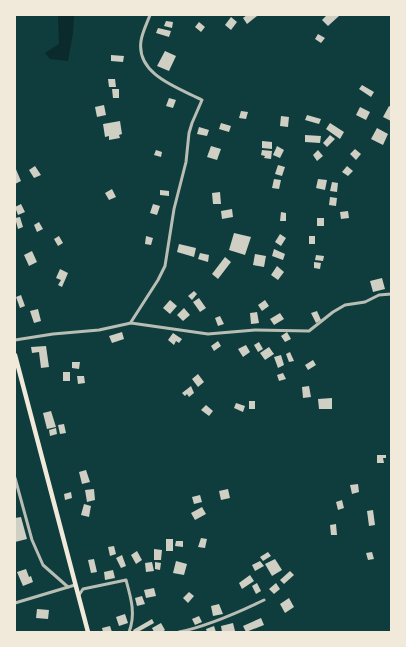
<svg xmlns="http://www.w3.org/2000/svg" width="406" height="647" font-family="'Source Sans 3',sans-serif">
<rect width="100%" height="100%" fill="#0f3d3e"/>
<path fill="#0a2a2b" d="M58 15H74L73 33 68 61 50 59 45 53 59 44Z"/>
<g fill="#cfcfc3">
<path d="M247 15H256L257 16 247 24 243 18Z"/>
<path d="M327 15H338L339 16 328 26 322 20Z"/>
<path d="M231 17 237 22 231 30 225 25Z"/>
<path d="M166 21 173 22 172 28 164 26Z"/>
<path d="M199 22 205 27 201 32 195 27Z"/>
<path d="M158 28 171 31 169 37 156 33Z"/>
<path d="M318 34 325 38 321 43 315 39Z"/>
<path d="M165 51 176 56 169 71 157 66Z"/>
<path d="M111 55 124 56 123 62 111 61Z"/>
<path d="M108 79H115L116 87H109Z"/>
<path d="M362 85 374 92 371 97 359 89Z"/>
<path d="M112 89H119V98H113Z"/>
<path d="M169 98 176 100 173 108 166 106Z"/>
<path d="M104 105 106 115 97 117 95 107Z"/>
<path d="M389 106 391 107V121L383 117Z"/>
<path d="M360 107 370 112 366 120 356 115Z"/>
<path d="M241 111 248 112 246 119 239 118Z"/>
<path d="M307 115 321 119 319 124 305 120Z"/>
<path d="M281 116 289 117 288 127 280 126Z"/>
<path d="M120 121 122 134 119 135 120 138 109 140V136L105 137 103 124Z"/>
<path d="M221 123 231 126 229 132 219 129Z"/>
<path d="M330 123 344 132 340 139 326 129Z"/>
<path d="M199 127 209 130 207 136 197 134Z"/>
<path d="M377 128 388 134 383 145 371 139Z"/>
<path d="M305 135 321 136 320 143 305 142Z"/>
<path d="M330 135 335 139 327 147 323 143Z"/>
<path d="M262 141 272 142V149L262 148Z"/>
<path d="M211 146 221 149 217 160 207 157Z"/>
<path d="M277 146 284 150 280 158 273 155Z"/>
<path d="M355 149 361 154 356 160 350 154Z"/>
<path d="M156 150 162 152 161 157 154 155Z"/>
<path d="M262 150 272 151 271 159 264 158 265 156 261 155Z"/>
<path d="M318 150 323 156 317 161 313 155Z"/>
<path d="M278 165 285 167 282 176 275 174Z"/>
<path d="M35 166 41 175 34 178 29 170Z"/>
<path d="M347 166 353 171 348 176 342 172Z"/>
<path d="M15 167 21 181 15 184Z"/>
<path d="M274 179 281 180 279 189 272 188Z"/>
<path d="M318 179 327 180 325 190 316 188Z"/>
<path d="M332 182 338 183 337 192 330 191Z"/>
<path d="M112 189 116 197 109 200 105 193Z"/>
<path d="M160 190 169 191V196L160 195Z"/>
<path d="M220 192 221 204H213L212 193Z"/>
<path d="M330 197 337 198 336 206 329 205Z"/>
<path d="M21 204 25 212 18 215 15 207Z"/>
<path d="M153 204 160 206 157 215 150 213Z"/>
<path d="M232 209 233 217 222 219 221 211Z"/>
<path d="M348 211 349 218 341 219 340 212Z"/>
<path d="M281 212 286 213V221H280Z"/>
<path d="M20 217 23 227 18 229 15 218Z"/>
<rect x="317" y="218" width="7" height="8"/>
<path d="M39 222 43 229 37 232 34 225Z"/>
<path d="M234 233 251 237 245 255 229 250Z"/>
<path d="M280 234 286 238 281 246 275 242Z"/>
<path d="M59 236 63 243 58 246 54 239Z"/>
<path d="M146 236 153 238 151 245 145 244Z"/>
<rect x="309" y="236" width="6" height="8"/>
<path d="M179 244 196 248 194 257 177 252Z"/>
<path d="M274 249 285 254 283 260 272 256Z"/>
<path d="M32 251 37 262 29 266 24 255Z"/>
<path d="M200 253 209 255 208 262 198 259Z"/>
<path d="M255 254 266 256 264 267 253 265Z"/>
<path d="M316 255 324 256 323 261 315 260Z"/>
<path d="M225 257 231 262 218 279 212 274Z"/>
<path d="M314 262 321 263 320 269 314 268Z"/>
<path d="M277 266 284 272 278 280 271 275Z"/>
<path d="M60 269 68 273 62 287 58 285 61 280 56 278Z"/>
<path d="M382 278 385 289 373 292 370 281Z"/>
<path d="M194 291 197 294 192 300 188 296Z"/>
<path d="M21 295 25 306 20 308 16 297Z"/>
<path d="M199 298 206 308 200 312 193 302Z"/>
<path d="M170 300 177 306 170 314 163 308Z"/>
<path d="M265 300 269 306 262 311 258 305Z"/>
<path d="M184 308 190 315 183 321 177 315Z"/>
<path d="M38 309 41 321 34 323 30 311Z"/>
<path d="M317 311 321 320 316 323 311 313Z"/>
<path d="M257 312 259 323 251 324 250 313Z"/>
<path d="M280 313 284 319 274 325 270 319Z"/>
<path d="M220 316 224 324 218 326 215 318Z"/>
<path d="M122 332 124 339 112 343 109 336Z"/>
<path d="M287 332 291 339 285 342 281 336Z"/>
<path d="M173 333 182 339 179 343 176 341 174 345 168 340Z"/>
<path d="M218 341 221 346 214 351 211 346Z"/>
<path d="M259 342 263 349 258 352 254 345Z"/>
<path d="M246 345 250 352 243 357 238 349Z"/>
<path d="M46 346 49 367 41 368 39 352 32 353 31 347Z"/>
<path d="M269 347 274 354 265 360 260 353Z"/>
<path d="M290 352 294 361 289 362 286 354Z"/>
<path d="M281 355 284 365 278 368 274 357Z"/>
<path d="M313 360 316 365 308 370 305 365Z"/>
<path d="M72 362H80L79 369 72 368Z"/>
<rect x="63" y="372" width="7" height="9"/>
<path d="M283 373 286 379 279 381 277 375Z"/>
<path d="M198 374 204 382 198 387 192 379Z"/>
<path d="M77 376H84L85 383 78 384Z"/>
<path d="M191 386 194 393 189 397 187 394 185 396 182 393Z"/>
<path d="M309 386 311 397 303 398 302 387Z"/>
<path d="M332 398V409H319L318 399Z"/>
<rect x="249" y="401" width="6" height="8"/>
<path d="M236 403 245 406 243 412 234 408Z"/>
<path d="M206 405 213 411 209 416 201 410Z"/>
<path d="M51 411 56 427 47 429 43 413Z"/>
<path d="M64 424 66 433 60 434 58 425Z"/>
<path d="M56 428 57 434 50 436 49 430Z"/>
<path d="M377 455H386V458H383L384 463H377Z"/>
<path d="M86 470 90 482 82 484 79 472Z"/>
<path d="M358 484 359 492 352 494 350 485Z"/>
<path d="M94 489 95 500 87 502 85 490Z"/>
<path d="M228 489 230 498 221 500 219 491Z"/>
<path d="M71 492 72 498 65 500 64 494Z"/>
<path d="M200 495 202 502 194 504 192 497Z"/>
<path d="M342 500 344 508 338 510 336 502Z"/>
<path d="M84 504 91 506 89 517 81 515Z"/>
<path d="M202 507 206 514 195 520 191 513Z"/>
<path d="M373 510 375 525 369 526 367 511Z"/>
<path d="M21 517 27 539 15 542V518Z"/>
<path d="M336 524 337 535H331L330 525Z"/>
<path d="M201 538 207 539 205 548 198 547Z"/>
<rect x="166" y="539" width="7" height="12"/>
<path d="M176 541H183V547L175 546Z"/>
<path d="M114 546 116 554 110 556 108 547Z"/>
<path d="M154 549 162 550 161 560H154Z"/>
<path d="M137 551 142 560 136 564 131 555Z"/>
<path d="M268 552 271 556 263 561 260 557Z"/>
<path d="M372 552 374 559 368 560 366 553Z"/>
<path d="M122 555 126 566 121 568 116 558Z"/>
<path d="M94 559 97 572 91 573 88 560Z"/>
<path d="M275 559 282 570 272 576 265 564Z"/>
<path d="M176 561 187 564 184 575 173 573Z"/>
<path d="M260 561 264 566 255 571 252 565Z"/>
<path d="M152 562 154 571 146 572 145 563Z"/>
<path d="M155 562 161 563 160 570 155 569Z"/>
<path d="M26 569 29 577 31 576 33 582 23 586 17 572Z"/>
<path d="M113 570 115 578 105 580 104 572Z"/>
<path d="M290 571 294 575 284 584 280 580Z"/>
<path d="M250 575 254 581 242 589 239 583Z"/>
<path d="M257 583 261 591 256 594 252 586Z"/>
<path d="M276 583 280 589 274 594 269 589Z"/>
<path d="M154 588 156 596 146 598 144 590Z"/>
<path d="M189 592 194 596 188 603 183 598Z"/>
<path d="M142 596 145 604 137 606 135 598Z"/>
<path d="M289 598 294 607 285 613 280 604Z"/>
<path d="M219 604 223 614 213 616 211 606Z"/>
<path d="M37 609 49 610 48 619 36 618Z"/>
<path d="M125 614 128 623 119 626 116 617Z"/>
<path d="M199 616 202 622 195 625 192 619Z"/>
<path d="M261 618 264 625 246 632 243 626Z"/>
<path d="M152 619 154 623 138 632H134L133 630Z"/>
<path d="M161 623 165 630 162 632H154L152 628Z"/>
<path d="M233 623 235 631 222 632 221 626Z"/>
<path d="M110 626 112 632H103L102 628Z"/>
<path d="M214 626 216 632H207L206 629Z"/>
</g>
<g fill="none" stroke-linecap="round" stroke-linejoin="round">
<g stroke="#b8beb3" stroke-width="3">
<path d="M131 322 158 280 165 266 174 209 186 162 189 133 192 123 202 100C179 88 136 75 141 41 142 33 147 23 150 15"/>
<path d="M15 340 53 334 99 330 131 323 208 334 255 330 309 331 333 312 345 305 365 302 379 295 391 294"/>
<path d="M15 478 32 540 43 565 68 587"/>
<path d="M79 595 83 589 126 580C131 598 136 614 129 632"/>
<path d="M15 603 75 585"/>
<path d="M179 632C208 626 237 613 264 600"/>
</g>
<path stroke="#f1e9da" stroke-width="4.5" d="M15 355 88 632"/>
</g>
<rect width="406" height="647" fill="none" stroke="#f1e9da" stroke-width="32"/>
</svg>
